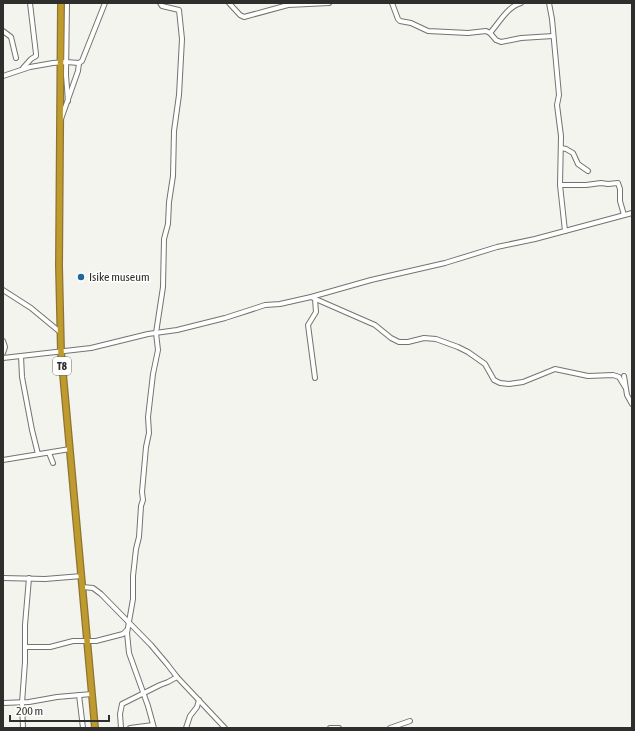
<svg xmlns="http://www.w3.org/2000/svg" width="635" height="731" font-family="'Asap Condensed',sans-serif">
<rect width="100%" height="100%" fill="#f3f4ee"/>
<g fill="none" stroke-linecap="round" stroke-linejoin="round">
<defs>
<g id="minor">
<path d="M67 3 66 75 68 101"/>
<path d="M229 3 240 15 244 17 288 5 329 3"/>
<path d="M392 3 398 19 400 21 411 23 428 31 468 33 486 31 490 33 496 40 501 42 521 38 553 36"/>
<path d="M549 3 552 19 559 95 557 105 561 136 560 185 565 231"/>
<path d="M3 31 11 37 16 58"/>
<path d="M490 33C499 23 508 6 521 3"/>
<path d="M23 68 31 59 36 56V54L30 3"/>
<path d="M3 76 30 67 53 63 66 62 79 63 82 61 105 3"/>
<path d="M61 119 78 71 79 63"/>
<path d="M561 148 566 149 573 153 578 164 588 171"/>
<path d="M560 185H586L601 183 608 184 618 183 620 189V201L624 215"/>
<path d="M3 290 31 308 60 332"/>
<path d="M311 297 375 325 391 338 399 342H408L424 338 436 339 458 347 468 352 485 364 494 380 500 383 509 384 523 382 555 369 588 376 613 375 619 377 625 387"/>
<path d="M3 341 5 347 3 353"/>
<path d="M21 356 22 377 32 430 38 454"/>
<path d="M3 358 91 348 148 334 177 330 225 318 256 308 265 305 280 304 311 297 371 280 445 263 497 247 535 239 632 213"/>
<path d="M624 376 627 395 632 404"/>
<path d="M315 378 308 325 316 312 315 299"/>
<path d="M49 453 53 463"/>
<path d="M3 460 70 449"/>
<path d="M3 578 45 579 82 576"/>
<path d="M82 587 93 588 101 594 151 645 167 664 177 677 225 728"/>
<path d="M25 647H50L73 641H96L123 634 127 630"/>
<path d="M79 695 83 728"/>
<path d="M3 703 29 702 57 697 92 694"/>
<path d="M23 728 22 703 25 662V625L29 578"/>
<path d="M121 728 120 714 122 704 160 685 168 682 177 677"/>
<path d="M130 728 153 725"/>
<path d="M154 728 148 706 129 653 127 633 133 599V576L136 549 139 537 141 506 143 500 142 492 146 447 149 433 148 417 153 374 158 350 156 333 163 287 164 239 168 224 169 202 173 176 174 131 179 95 182 39 179 10 162 6 160 3"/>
<path d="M186 728 190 716 197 707 199 700"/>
<path d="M330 728H339"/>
<path d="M390 728 410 721"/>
</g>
<path id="highway" d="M61 3 59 266 61 352 95 728"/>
</defs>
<use href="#minor" stroke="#73746e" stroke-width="6"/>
<use href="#highway" stroke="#8c752e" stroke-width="8"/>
<use href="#minor" stroke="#fff" stroke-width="4"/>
<use href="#highway" stroke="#bf9a2f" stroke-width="5.5"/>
</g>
<circle fill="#23669b" stroke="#fffffe" stroke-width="1.5" cx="81" cy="277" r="4"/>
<g text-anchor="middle" stroke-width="3" stroke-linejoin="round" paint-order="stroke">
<rect fill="#fffffe" stroke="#6d6d6b" stroke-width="1" x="53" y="357" width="18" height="18" rx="3"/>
<g font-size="11" font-weight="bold" fill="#2e2f2c">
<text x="62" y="370">T8</text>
</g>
<g font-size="12" fill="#2e2f2c" stroke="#fffffe" text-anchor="start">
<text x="89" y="281">Isike museum</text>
</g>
</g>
<rect width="635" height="731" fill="none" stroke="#2e2f2c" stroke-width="8"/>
<path d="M10 715v6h99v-6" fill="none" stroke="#2e2f2c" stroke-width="2"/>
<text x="16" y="715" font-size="12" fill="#2e2f2c" stroke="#fffffe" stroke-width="3" paint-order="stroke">200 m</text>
</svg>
